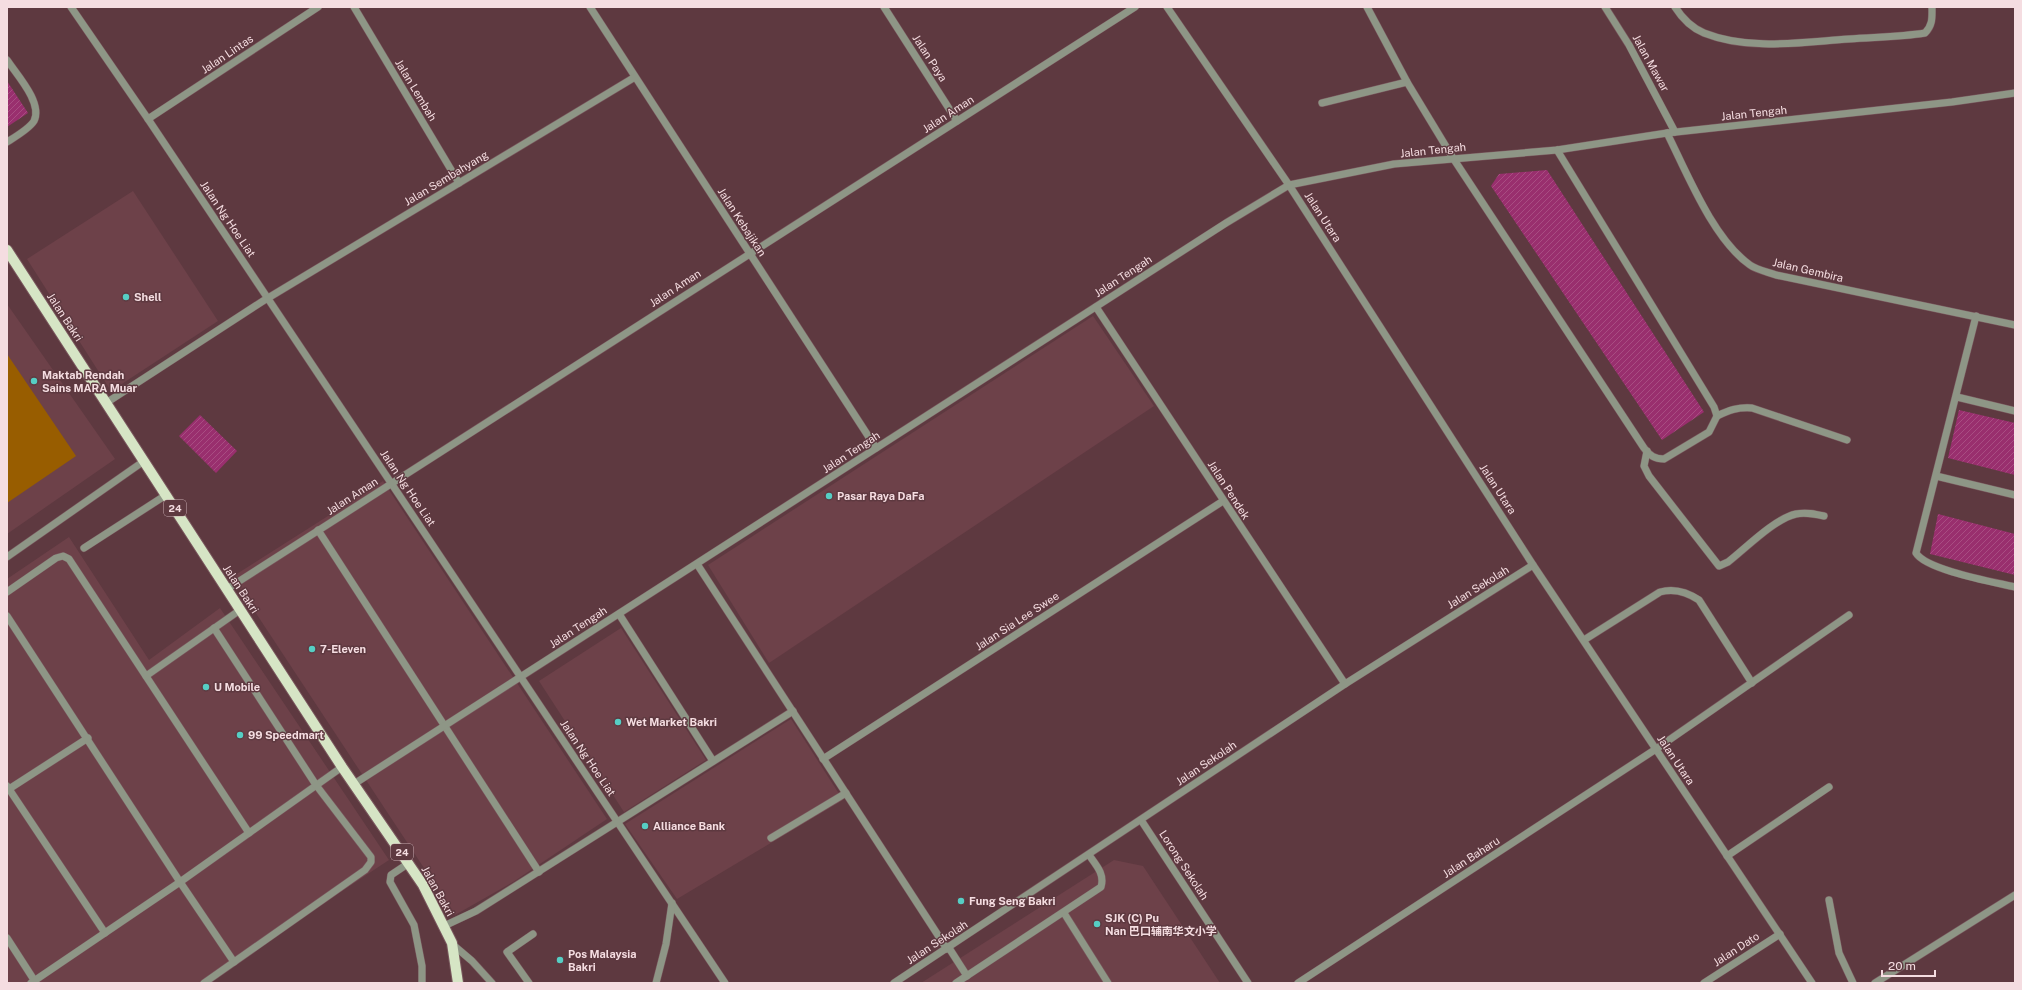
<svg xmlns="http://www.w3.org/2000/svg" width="2022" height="990" font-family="'Public Sans','Noto Sans SC',sans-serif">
<defs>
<pattern id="building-hatch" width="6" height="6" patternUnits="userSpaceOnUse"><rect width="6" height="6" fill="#992f6e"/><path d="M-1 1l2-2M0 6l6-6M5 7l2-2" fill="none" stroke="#a84d82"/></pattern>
</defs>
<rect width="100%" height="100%" fill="#5e3940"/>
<g fill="#6d4149">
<path d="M133 191 218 321 111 391 27 259Z"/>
<path d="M7 304 115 459 7 534Z"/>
<path d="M1093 316 1154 406 769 663 708 565Z"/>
<path d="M383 481 607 819 513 882 455 915 232 577Z"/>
<path d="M69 537 149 660 220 608 389 860 203 983H7V579Z"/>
<path d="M621 628 706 760 624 812 539 681Z"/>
<path d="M791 719 843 800 677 899 625 824Z"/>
<path d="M1114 860 1143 866 1220 983H921Z"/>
</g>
<path fill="#985d00" d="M7 354 76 456 7 503Z"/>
<g fill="url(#building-hatch)">
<path d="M7 81 28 113 7 127Z"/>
<path d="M1547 170 1704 412 1662 440 1491 186 1499 174Z"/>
<path d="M1959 410 2015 423V475L1948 458Z"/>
<path d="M200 415 237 451 216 473 179 436Z"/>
<path d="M1938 514 2015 534V575L1930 554Z"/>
</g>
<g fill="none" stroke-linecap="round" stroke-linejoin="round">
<defs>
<g id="minor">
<path d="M71 7 148 119 725 983"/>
<path d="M354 7 459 183"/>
<path d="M590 7 876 448"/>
<path d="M884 7 957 121"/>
<path d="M1167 7 1289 185 1533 565 1812 983"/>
<path d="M1367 7 1407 82 1453 158 1644 448C1650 456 1655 459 1664 459L1709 432 1717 416 1714 407 1557 150"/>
<path d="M1605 7 1629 45 1675 132"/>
<path d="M1675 7C1682 18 1692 28 1704 33 1749 51 1802 42 1849 39 1874 37 1900 37 1925 33 1933 25 1932 17 1932 7"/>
<path d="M7 60C17 75 43 103 34 121 29 129 15 137 7 142"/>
<path d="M1322 103 1407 82"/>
<path d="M148 119 318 7"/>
<path d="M1667 133C1687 173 1713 239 1750 265 1757 270 1768 272 1776 275L2015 325"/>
<path d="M1096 307 1345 684"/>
<path d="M1976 316 1916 553C1926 570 1994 582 2015 587"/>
<path d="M1957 397 2015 411"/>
<path d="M106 403 263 301 635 77"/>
<path d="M1717 416C1729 410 1738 407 1752 408L1847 440"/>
<path d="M1647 451 1644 466 1649 476 1719 566 1728 562C1746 548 1774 519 1796 514 1806 512 1815 514 1824 516"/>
<path d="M1936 476 2015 495"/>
<path d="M318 530 539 872"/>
<path d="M84 548 166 495"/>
<path d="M7 557 144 461"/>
<path d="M697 564 947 949"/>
<path d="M227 589 1135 7"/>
<path d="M7 592 56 558 63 556 69 559 249 833"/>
<path d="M619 614 713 761"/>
<path d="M7 616 180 882 234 962"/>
<path d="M1584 640 1660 592C1674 588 1687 592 1699 600L1752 683"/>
<path d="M146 676 240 610"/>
<path d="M823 759 1223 501"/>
<path d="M354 784 1226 223 1289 185 1394 164 1557 150 1667 133 1952 102 2015 93"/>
<path d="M7 786 105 933"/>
<path d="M9 789 88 738"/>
<path d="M1141 820 1248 983"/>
<path d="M771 838 846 793"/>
<path d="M1727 856 1829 787"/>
<path d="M409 863 391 875 390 882 414 925 422 966V983"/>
<path d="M1829 900 1839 953 1853 983"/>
<path d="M1064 913 1108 983"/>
<path d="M444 926 476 911 793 711"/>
<path d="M7 938 36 983"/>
<path d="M452 944 472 961 492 983"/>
<path d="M949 948 967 976"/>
<path d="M31 983 180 882 342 767"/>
<path d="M204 983 365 870 371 862V857L316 785 214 628"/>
<path d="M529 983 507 952 533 934"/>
<path d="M656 983 666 944 672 903"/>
<path d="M894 983 1345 684 1533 565"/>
<path d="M956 983 1101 887C1105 874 1096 865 1089 855"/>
<path d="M1298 983 1656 749 1849 615"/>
<path d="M1704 983 1780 934"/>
<path d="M1875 983 2015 895"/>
</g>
<path id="major" d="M7 250 342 767 423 885 452 943 458 983"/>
</defs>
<use href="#minor" stroke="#79575d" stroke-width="8"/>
<use href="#major" stroke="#79575d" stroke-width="12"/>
<use href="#minor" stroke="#8e9686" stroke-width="7"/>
<use href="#major" stroke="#d6e5c5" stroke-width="10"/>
</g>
<g fill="#56cec4" stroke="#5e3940" stroke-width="1.5">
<circle cx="126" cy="297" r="4"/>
<circle cx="34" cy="381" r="4"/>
<circle cx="829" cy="496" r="4"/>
<circle cx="312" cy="649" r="4"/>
<circle cx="206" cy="687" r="4"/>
<circle cx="618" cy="722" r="4"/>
<circle cx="240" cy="735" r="4"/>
<circle cx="645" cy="826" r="4"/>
<circle cx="961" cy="901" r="4"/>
<circle cx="1097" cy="924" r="4"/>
<circle cx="560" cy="960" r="4"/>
</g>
<g text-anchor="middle" stroke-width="3" stroke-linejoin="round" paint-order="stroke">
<g fill="#5e3940" stroke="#c8acb1" stroke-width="1">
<rect x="164" y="500" width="22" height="16" rx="3"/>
<rect x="391" y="844" width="22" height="16" rx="3"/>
</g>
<g font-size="10" font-weight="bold" fill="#f5dde1">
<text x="175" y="512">24</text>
<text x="402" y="856">24</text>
</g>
<g font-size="11" fill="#f5dde1" stroke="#5e3940">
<text transform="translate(227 54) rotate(-34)" y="4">Jalan Lintas</text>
<text transform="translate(930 58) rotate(57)" y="4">Jalan Paya</text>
<text transform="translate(1651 63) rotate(61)" y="4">Jalan Mawar</text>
<text transform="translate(416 90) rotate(59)" y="4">Jalan Lembah</text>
<text transform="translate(1754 113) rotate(-6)" y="4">Jalan Tengah</text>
<text transform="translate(948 114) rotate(-33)" y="4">Jalan Aman</text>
<text transform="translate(1433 150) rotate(-6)" y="4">Jalan Tengah</text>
<text transform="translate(446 178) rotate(-31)" y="4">Jalan Sembahyang</text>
<text transform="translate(1323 217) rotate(57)" y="4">Jalan Utara</text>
<text transform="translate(228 219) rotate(56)" y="4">Jalan Ng Hoe Liat</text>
<text transform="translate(742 222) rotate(57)" y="4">Jalan Kebajikan</text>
<text transform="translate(1808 270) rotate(13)" y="4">Jalan Gembira</text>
<text transform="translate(1123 276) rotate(-33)" y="4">Jalan Tengah</text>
<text transform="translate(675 288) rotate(-33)" y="4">Jalan Aman</text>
<text transform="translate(65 317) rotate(57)" y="4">Jalan Bakri</text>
<text transform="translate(851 452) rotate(-33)" y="4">Jalan Tengah</text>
<text transform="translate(408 488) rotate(56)" y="4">Jalan Ng Hoe Liat</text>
<text transform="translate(1498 489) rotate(57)" y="4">Jalan Utara</text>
<text transform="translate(1229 490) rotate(57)" y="4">Jalan Pendek</text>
<text transform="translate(352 496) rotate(-33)" y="4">Jalan Aman</text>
<text transform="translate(1478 587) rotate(-32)" y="4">Jalan Sekolah</text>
<text transform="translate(241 589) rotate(57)" y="4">Jalan Bakri</text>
<text transform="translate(1017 621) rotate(-33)" y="4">Jalan Sia Lee Swee</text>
<text transform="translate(578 627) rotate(-33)" y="4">Jalan Tengah</text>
<text transform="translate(588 758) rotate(56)" y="4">Jalan Ng Hoe Liat</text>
<text transform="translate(1676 760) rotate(56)" y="4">Jalan Utara</text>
<text transform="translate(1206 763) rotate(-34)" y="4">Jalan Sekolah</text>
<text transform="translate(1471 857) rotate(-33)" y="4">Jalan Baharu</text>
<text transform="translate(1184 865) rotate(57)" y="4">Lorong Sekolah</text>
<text transform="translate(438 891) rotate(61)" y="4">Jalan Bakri</text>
<text transform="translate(937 942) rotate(-33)" y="4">Jalan Sekolah</text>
<text transform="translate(1736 949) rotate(-33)" y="4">Jalan Dato</text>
</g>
<g font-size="11" font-weight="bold" fill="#f5dde1" stroke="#5e3940" text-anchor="start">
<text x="134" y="301">Shell</text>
<text x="42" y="379">Maktab Rendah<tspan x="42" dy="13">Sains MARA Muar</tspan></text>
<text x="837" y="500">Pasar Raya DaFa</text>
<text x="320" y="653">7-Eleven</text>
<text x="214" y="691">U Mobile</text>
<text x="626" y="726">Wet Market Bakri</text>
<text x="248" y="739">99 Speedmart</text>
<text x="653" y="830">Alliance Bank</text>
<text x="969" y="905">Fung Seng Bakri</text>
<text x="1105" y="922">SJK (C) Pu<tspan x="1105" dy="13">Nan 巴口辅南华文小学</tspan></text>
<text x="568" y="958">Pos Malaysia<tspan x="568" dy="13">Bakri</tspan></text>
</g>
</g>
<rect width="2022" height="990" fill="none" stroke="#f5dde1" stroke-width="16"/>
<path d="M1882 970v6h53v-6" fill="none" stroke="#f5dde1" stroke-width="2"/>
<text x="1888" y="970" font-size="12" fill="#f5dde1" stroke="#5e3940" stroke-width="3" paint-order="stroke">20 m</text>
</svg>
